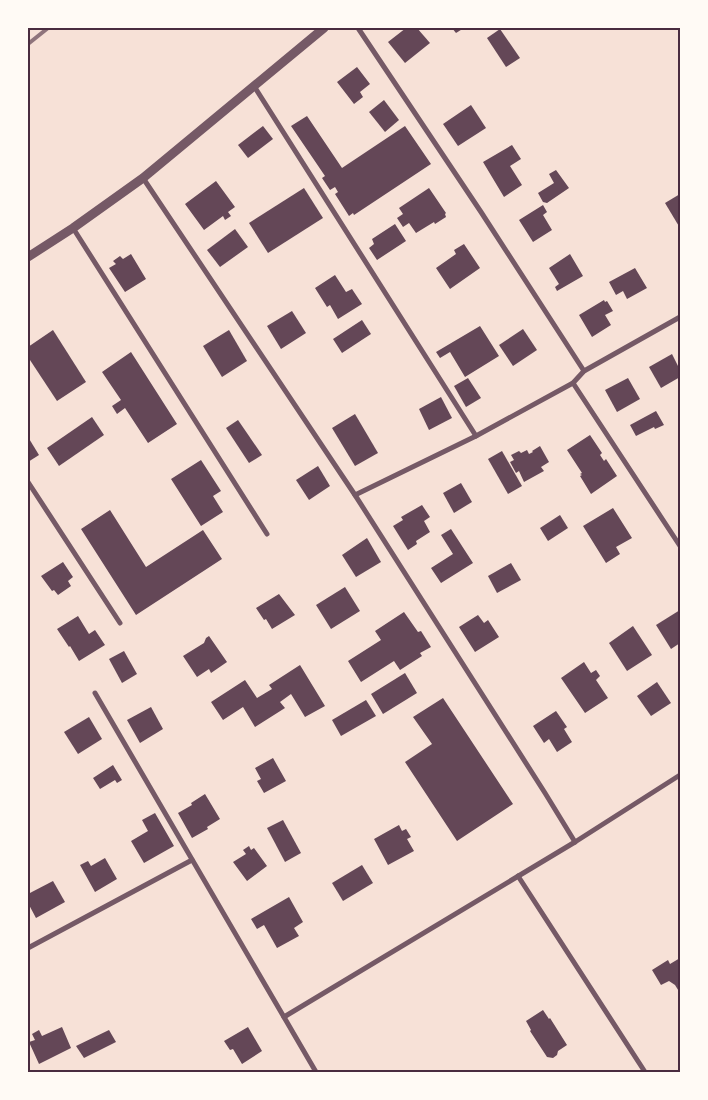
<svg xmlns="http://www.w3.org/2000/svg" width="708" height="1100" font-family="'DM Sans',sans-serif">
<rect width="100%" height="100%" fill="#f7e1d7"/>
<g fill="#644757">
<path d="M406 28H417L430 43 405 63 388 42Z"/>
<path d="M452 28H464L456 33Z"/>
<path d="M500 29 520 58 506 67 487 38Z"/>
<path d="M357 67 370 84 360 92 363 97 354 104 337 82Z"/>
<path d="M384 100 399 120 385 132 369 112Z"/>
<path d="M471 105 486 128 458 146 443 124Z"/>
<path d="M307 116 342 168 405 126 431 164 354 215 353 213 349 216 335 194 338 192 335 187 330 190 322 178 325 176 291 126Z"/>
<path d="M263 126 273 139 248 158 238 145Z"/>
<path d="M512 145 521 159 510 166 522 185 504 197 483 162Z"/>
<path d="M556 170 569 188 547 203 543 202 538 193 554 183 549 174Z"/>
<path d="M216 181 235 207 228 212 231 216 225 220 223 216 204 230 185 204Z"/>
<path d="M304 188 323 218 268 253 249 223Z"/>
<path d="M429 188 446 213 445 214 446 217 435 224 434 222 416 233 409 223 403 227 397 218 403 214 399 208Z"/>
<path d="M680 194V228L665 203Z"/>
<path d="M543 205 547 212 543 215 552 230 533 242 519 220Z"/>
<path d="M395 224 406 241 377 260 369 248 374 244 372 239Z"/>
<path d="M235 229 248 247 220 267 207 250Z"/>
<path d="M464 244 480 268 450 289 436 268 456 254 454 250Z"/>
<path d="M131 254 146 279 125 292 109 268 116 264 113 261 120 256 123 259Z"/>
<path d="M570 254 583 276 557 291 555 287 559 284 549 268Z"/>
<path d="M635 268 647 288 627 299 623 291 616 295 609 282Z"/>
<path d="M335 275 346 292 352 289 362 304 338 319 330 305 327 307 315 288Z"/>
<path d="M604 300 605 302 607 301 613 311 605 315 611 325 592 337 579 315Z"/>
<path d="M292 311 306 333 281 349 267 326Z"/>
<path d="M362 320 371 334 342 353 333 339Z"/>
<path d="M480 326 499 356 465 377 450 352 440 358 436 352Z"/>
<path d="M523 329 537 350 513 366 499 345Z"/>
<path d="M53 330 86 382 57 401 28 357V347Z"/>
<path d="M229 330 247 361 222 377 203 346Z"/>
<path d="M131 352 177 424 148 443 125 408 117 414 112 406 121 400 102 372Z"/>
<path d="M672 354 680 370V377L661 388 649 367Z"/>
<path d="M468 378 481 398 466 407 454 386Z"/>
<path d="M628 378 640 399 617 412 605 390Z"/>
<path d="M441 397 452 418 429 430 419 409Z"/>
<path d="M656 411 664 425 655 429 654 427 636 436 630 425Z"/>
<path d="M355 414 378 453 355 466 332 428Z"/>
<path d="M92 417 104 435 59 466 47 448Z"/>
<path d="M238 420 262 455 249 463 226 428Z"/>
<path d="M590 435 602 453 600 455 604 461 606 459 617 476 591 494 580 476 582 475 580 474 582 473 567 450Z"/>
<path d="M28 437 39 455 28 462Z"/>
<path d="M540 446 549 462 541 467 544 471 524 482 519 471 516 473 510 462 514 460 511 455 519 451 521 453 527 450 529 454 533 452 532 451Z"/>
<path d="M502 451 522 486 508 494 488 459Z"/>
<path d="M201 460 221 491 213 496 223 512 201 526 171 479Z"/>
<path d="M318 466 330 486 309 500 296 480Z"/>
<path d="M461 483 472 502 454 513 443 493Z"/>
<path d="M422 505 430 517 424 521 430 532 416 541 417 544 408 550 393 526 403 520 401 517Z"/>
<path d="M613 508 632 538 616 547 620 554 606 563 583 526Z"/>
<path d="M110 510 146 567 203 530 222 559 136 615 81 529Z"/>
<path d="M560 515 568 528 548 541 540 528Z"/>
<path d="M451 529 473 563 441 583 431 568 453 554 441 535Z"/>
<path d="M367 538 381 562 356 577 342 555Z"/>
<path d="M63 562 73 577 68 581 71 586 58 595 54 590 52 591 41 576Z"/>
<path d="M511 563 521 580 497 593 488 576Z"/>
<path d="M345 587 360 611 331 629 316 605Z"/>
<path d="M279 594 295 615 272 629 266 619 264 620 256 608Z"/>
<path d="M680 610V643L671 649 656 625Z"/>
<path d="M404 612 418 632 421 631 431 647 420 653 422 656 400 670 394 661 361 682 348 661 381 640 375 631Z"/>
<path d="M478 615 484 623 488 620 499 637 475 652 459 627Z"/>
<path d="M78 616 89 634 95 630 105 645 79 661 70 646 69 647 57 629Z"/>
<path d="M633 626 652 655 627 671 609 643Z"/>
<path d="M209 636 227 662 211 673 209 669 197 677 183 656 204 643 206 638Z"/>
<path d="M124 651 137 674 122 683 109 659Z"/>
<path d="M584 662 591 673 596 670 600 676 596 680 608 698 585 713 561 678Z"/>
<path d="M300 665 325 706 305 717 291 694 280 702 285 708 255 727 243 707 223 720 211 702 245 680 257 698 272 689 269 685Z"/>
<path d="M405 673 417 693 383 714 371 694Z"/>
<path d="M657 682 671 703 651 716 637 696Z"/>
<path d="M443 698 513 804 457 841 405 762 432 744 413 717Z"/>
<path d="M366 700 376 716 341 736 332 720Z"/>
<path d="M151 707 163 729 140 743 127 720Z"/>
<path d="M556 711 567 727 564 729 572 742 557 752 549 739 544 743 533 726Z"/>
<path d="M89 717 102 739 78 754 64 732Z"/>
<path d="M273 758 286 781 264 793 257 781 261 779 255 768Z"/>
<path d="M113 765 122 780 117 783 115 780 100 789 93 778Z"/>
<path d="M205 794 220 819 207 827 208 829 192 838 178 813 192 805 191 803Z"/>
<path d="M155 813 174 846 144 863 131 841 148 831 142 820Z"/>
<path d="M283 820 301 853 285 862 267 828Z"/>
<path d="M399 825 402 831 406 829 411 837 407 839 414 851 388 865 374 839Z"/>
<path d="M249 846 251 850 254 848 267 866 247 881 233 862 246 854 243 850Z"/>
<path d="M105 858 117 879 95 892 80 865 88 861 91 866Z"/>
<path d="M362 865 373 883 343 901 332 883Z"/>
<path d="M53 881 65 902 36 918 28 903V894Z"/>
<path d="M289 897 303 922 294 928 299 936 277 948 264 925 257 929 251 919Z"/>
<path d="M680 958V993L675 985 669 981 661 985 652 970 668 960 670 964Z"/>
<path d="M543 1010 549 1019 550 1018 567 1045 558 1051 557 1055 553 1058 547 1057 530 1031 531 1030 526 1021Z"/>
<path d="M62 1027 71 1048 39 1064 29 1042 35 1040 32 1034 39 1030 42 1036Z"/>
<path d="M248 1027 262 1051 242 1064 233 1049 230 1050 224 1041Z"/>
<path d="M109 1030 116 1042 84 1058 76 1046Z"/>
</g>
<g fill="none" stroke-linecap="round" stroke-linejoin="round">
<g stroke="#755966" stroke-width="5">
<path d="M358 28 481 212 584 371"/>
<path d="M254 86 476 436"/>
<path d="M143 178 355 495 545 793 575 842"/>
<path d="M73 228 267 534"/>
<path d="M573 383 680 546"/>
<path d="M28 482 120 623"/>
<path d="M355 495 476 436 573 383 584 371 680 317"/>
<path d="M95 693 316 1072"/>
<path d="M518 876 645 1072"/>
<path d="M28 948 192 860"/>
<path d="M284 1017 575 842 680 775"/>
</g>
<path stroke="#755966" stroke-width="9" d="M28 257 73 228 143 178 324 28"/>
<path stroke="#8f747c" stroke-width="4" d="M28 44 48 28"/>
</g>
<rect width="708" height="1100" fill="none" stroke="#fffaf5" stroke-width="58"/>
<rect x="29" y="29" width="650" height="1042" fill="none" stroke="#4a2c40" stroke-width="2"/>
</svg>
